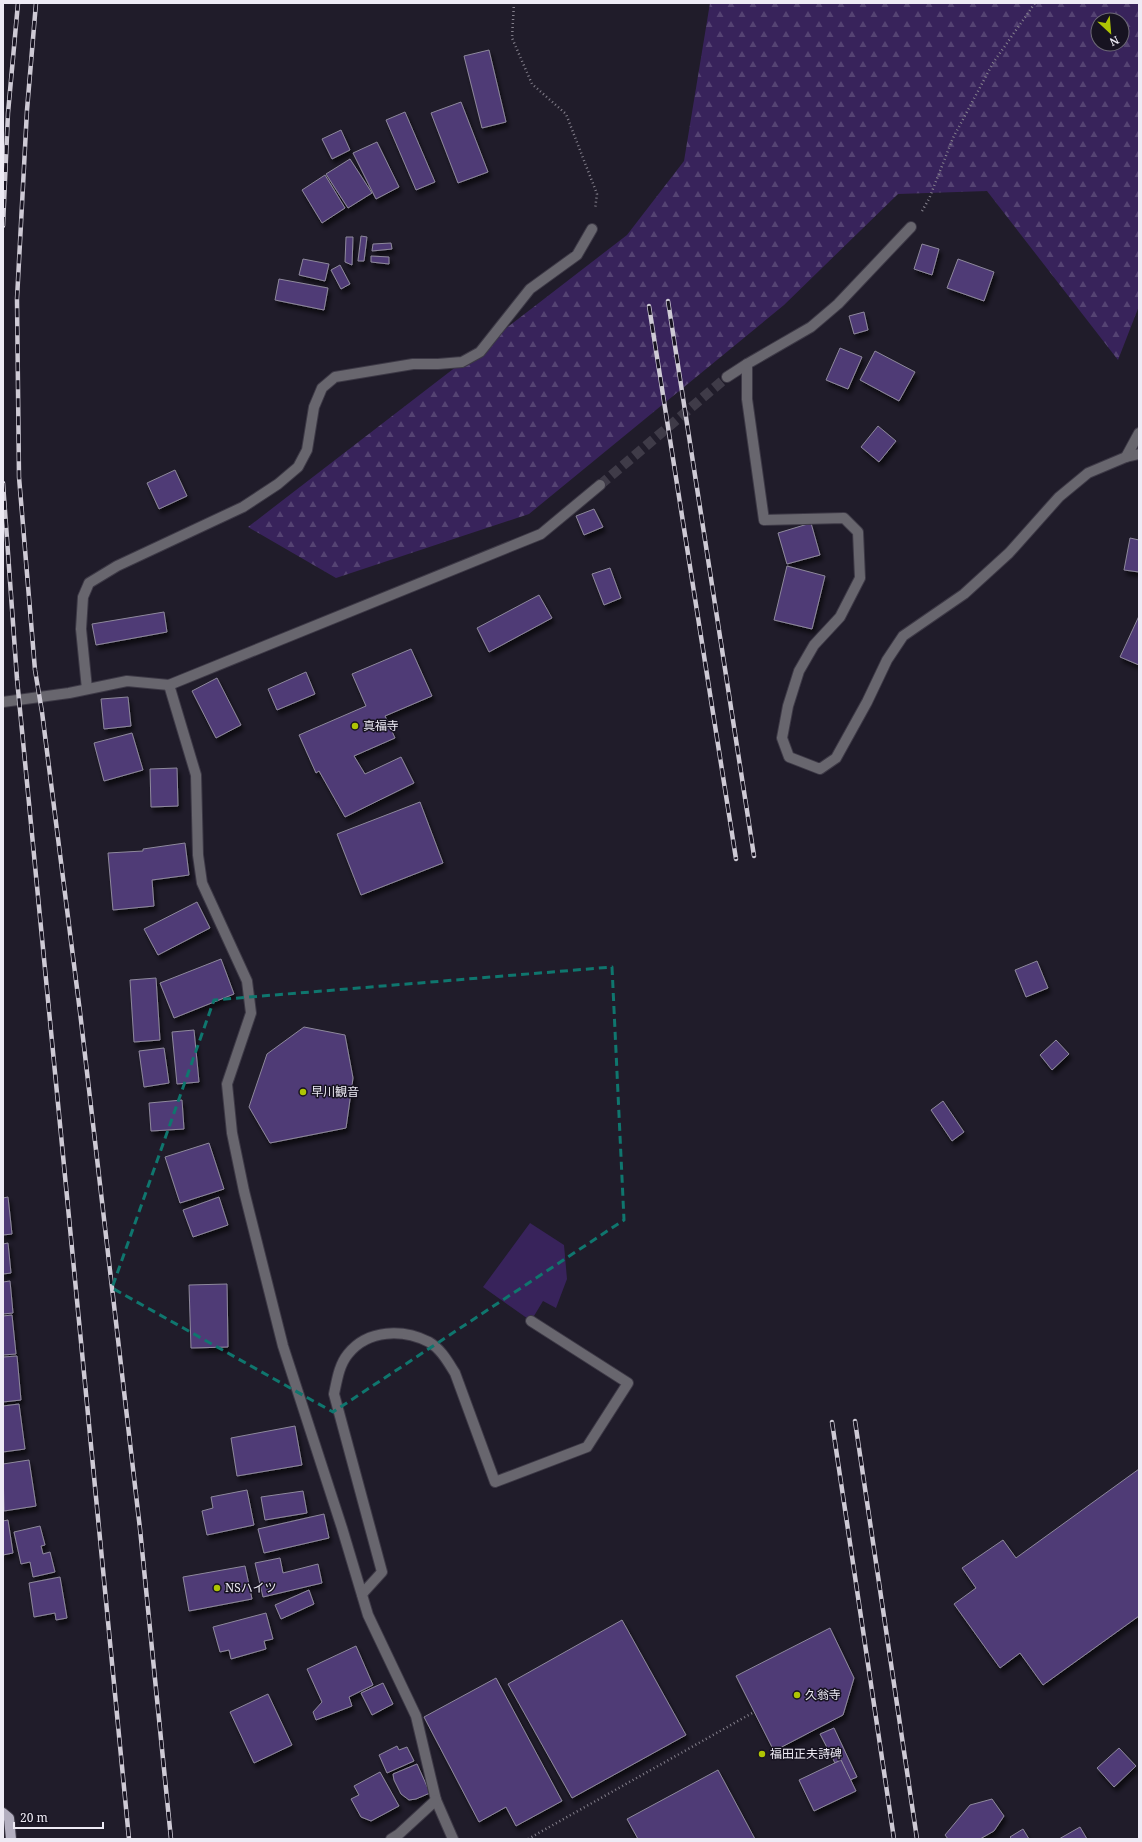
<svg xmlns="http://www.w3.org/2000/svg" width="1142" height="1842" font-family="'Noto Serif','Noto Sans JP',serif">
<defs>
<pattern id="forest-firs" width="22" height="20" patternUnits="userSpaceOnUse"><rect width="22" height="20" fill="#38235b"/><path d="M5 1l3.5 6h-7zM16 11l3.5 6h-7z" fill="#554373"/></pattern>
<filter id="shadow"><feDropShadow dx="2.5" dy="4.5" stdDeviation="2" flood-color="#0009"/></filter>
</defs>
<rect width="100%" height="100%" fill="#201c2a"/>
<path fill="url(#forest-firs)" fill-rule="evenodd" d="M710 3H1139V306L1118 360 987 191 898 194 784 305 529 514 336 578 248 527 627 235 684 161ZM1098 20H1122V44H1098Z"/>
<path fill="#38235b" d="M530 1223 564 1245 567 1279 556 1308 543 1301 531 1321 483 1287Z"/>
<g fill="#4f3a76" stroke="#8e899c" filter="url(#shadow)">
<path d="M489 50 506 122 482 128 464 56Z"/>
<path d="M461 102 488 172 458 183 431 113Z"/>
<path d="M405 112 435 182 416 190 386 120Z"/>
<path d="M341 130 350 150 332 159 322 139Z"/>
<path d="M377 142 399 187 376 199 353 153Z"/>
<path d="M350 159 372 193 348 208 326 174Z"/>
<path d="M325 175 345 208 322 223 302 190Z"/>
<path d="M361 236 367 237 364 261H358Z"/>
<path d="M346 237H353L352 265 345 262Z"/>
<path d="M391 243 392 249 372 251 373 244Z"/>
<path d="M922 244 939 249 932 275 914 269Z"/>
<path d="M371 256 389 257V264L371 262Z"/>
<path d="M303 259 329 264 325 281 299 275Z"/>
<path d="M958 259 994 272 984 301 947 288Z"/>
<path d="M340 265 350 284 341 289 331 270Z"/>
<path d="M279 279 328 288 324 310 275 300Z"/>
<path d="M864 312 868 330 854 334 849 316Z"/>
<path d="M840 348 862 357 848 389 826 380Z"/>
<path d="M875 351 915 372 899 401 860 380Z"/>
<path d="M878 426 896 441 879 462 861 447Z"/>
<path d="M175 470 187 496 159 509 147 483Z"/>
<path d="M594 509 603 527 584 535 576 516Z"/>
<path d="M811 523 820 555 787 564 778 533Z"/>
<path d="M1130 538 1139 540V572L1124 570Z"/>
<path d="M787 566 825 576 812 629 774 620Z"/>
<path d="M610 568 621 598 604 605 592 574Z"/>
<path d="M539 595 552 618 489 652 477 628Z"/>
<path d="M164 612 167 632 96 645 92 624Z"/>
<path d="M1139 616V665L1120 657Z"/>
<path d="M411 649 432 696 385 716 395 738 354 756 365 774 401 757 414 783 345 817 319 771 316 773 299 735 366 706 352 674Z"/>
<path d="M306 672 315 694 277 710 268 689Z"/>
<path d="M217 678 241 725 216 738 192 691Z"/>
<path d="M128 697 131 726 104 729 101 699Z"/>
<path d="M132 733 143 770 104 781 94 743Z"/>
<path d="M177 768 178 806 151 807 150 769Z"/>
<path d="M420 802 443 863 361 895 337 834Z"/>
<path d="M185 843 189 875 152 880 154 906 113 910 108 853 143 851V849Z"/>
<path d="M197 902 210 928 158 955 144 929Z"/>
<path d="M221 959 234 994 174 1018 160 983Z"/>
<path d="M1037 961 1048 988 1026 997 1015 970Z"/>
<path d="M156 978 160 1040 134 1042 130 980Z"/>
<path d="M304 1027 345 1035 353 1078 346 1128 270 1143 249 1107 267 1054Z"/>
<path d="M194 1030 199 1082 177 1084 172 1032Z"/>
<path d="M1056 1040 1069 1054 1052 1070 1040 1055Z"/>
<path d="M164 1048 169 1083 144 1087 139 1051Z"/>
<path d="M182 1100 184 1129 151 1131 149 1103Z"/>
<path d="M943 1101 964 1132 952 1141 931 1110Z"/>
<path d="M209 1143 224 1189 180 1203 165 1157Z"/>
<path d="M8 1197 12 1234 3 1235V1198Z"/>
<path d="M219 1197 228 1225 193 1237 183 1210Z"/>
<path d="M8 1243 11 1273 3 1274V1244Z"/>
<path d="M10 1281 13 1313 3 1314V1282Z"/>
<path d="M227 1284 228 1347 191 1348 189 1285Z"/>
<path d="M12 1315 16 1354 3 1355V1316Z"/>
<path d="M17 1356 21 1400 3 1402V1357Z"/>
<path d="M19 1404 25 1449 3 1452V1406Z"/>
<path d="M295 1426 302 1465 237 1476 231 1438Z"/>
<path d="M29 1460 36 1506 4 1511 3 1464Z"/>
<path d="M1139 1469V1616L1043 1685 1020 1653 1000 1668 954 1604 976 1588 962 1568 1003 1540 1016 1558Z"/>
<path d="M247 1490 254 1525 207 1535 202 1511 213 1508 211 1497Z"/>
<path d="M303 1491 307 1513 265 1520 261 1497Z"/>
<path d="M324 1514 329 1538 264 1553 258 1529Z"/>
<path d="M8 1520 13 1553 3 1555V1521Z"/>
<path d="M40 1526 45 1545 41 1546 43 1554 50 1552 55 1572 33 1577 30 1562 21 1564 14 1532Z"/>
<path d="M280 1558 283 1573 318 1564 322 1583 263 1597 255 1563Z"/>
<path d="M245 1566 252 1599 189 1611 183 1577Z"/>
<path d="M60 1577 67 1618 56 1620 55 1613 34 1617 29 1583Z"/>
<path d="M309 1590 314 1604 281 1619 275 1605Z"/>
<path d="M266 1613 273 1639 264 1641 266 1649 231 1659 229 1650 220 1652 213 1627Z"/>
<path d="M622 1620 686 1735 572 1798 508 1684Z"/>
<path d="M830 1628 854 1678 843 1715 774 1751 736 1676Z"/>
<path d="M356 1646 373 1685 349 1697 352 1706 316 1720 313 1712 322 1702 307 1669Z"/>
<path d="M496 1678 562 1801 516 1826 506 1807 479 1822 424 1717Z"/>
<path d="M383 1683 393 1704 372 1715 361 1693Z"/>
<path d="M268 1694 292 1745 254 1763 230 1712Z"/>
<path d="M834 1728 857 1777 850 1780 841 1760 835 1763 820 1734Z"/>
<path d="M397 1746 399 1750 407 1747 414 1761 387 1773 379 1755Z"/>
<path d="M1119 1748 1136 1766 1114 1787 1097 1768Z"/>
<path d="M841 1760 856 1791 814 1811 799 1780Z"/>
<path d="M417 1764 430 1793 416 1799 409 1800 401 1794 394 1780 393 1774Z"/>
<path d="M718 1770 755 1839H638L627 1819Z"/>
<path d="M380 1772 399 1806 371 1821 361 1817 351 1799 359 1795 354 1786Z"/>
<path d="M992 1799 1004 1816 994 1831 980 1839H948L945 1835 970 1805Z"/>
<path d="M1080 1827 1087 1839H1059Z"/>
<path d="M1023 1829 1029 1839H1012L1010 1837Z"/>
</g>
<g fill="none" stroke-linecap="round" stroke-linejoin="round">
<path stroke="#3f3b48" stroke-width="10" stroke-dasharray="10 5" stroke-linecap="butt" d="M600 485 727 377"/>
<defs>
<g id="minor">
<path d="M747 364 811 327 838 304 911 227"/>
<path d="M727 377 747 364V399L764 520 844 518 858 532 860 578 840 617 814 645 799 671 788 706 782 738 789 757 820 769 836 758 867 702 887 660 903 636 964 594 1009 553 1059 497 1088 473 1126 457 1139 454"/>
<path d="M1126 457 1139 433"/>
<path d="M169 685 196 775 198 855 202 883 247 981 251 1013 227 1084 232 1133 244 1191 283 1346 342 1528 368 1615 416 1716 436 1800 453 1839"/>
<path d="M87 689 81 629 83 597 89 583 117 566 243 507 278 484 298 467 307 450 314 407 322 388 335 377 413 364H438L462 362 480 352 530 289 577 255 592 229"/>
<path d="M3 702 69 693 127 681 169 685 541 534 600 485"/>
<path d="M362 1594 382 1572 334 1394C337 1380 339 1365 348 1354 368 1329 403 1329 429 1342 441 1349 448 1362 455 1373L495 1482 587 1447 628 1383 531 1321"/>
<path d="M391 1839 399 1834 436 1800"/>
</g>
<path id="major" d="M3 1813 9 1818 11 1839"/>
</defs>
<use href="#minor" stroke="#3d3946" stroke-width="12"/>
<use href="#major" stroke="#3d3946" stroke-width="12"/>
<g stroke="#85818d" stroke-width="2.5" stroke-dasharray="1 3" stroke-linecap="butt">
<path d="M514 3 512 38 532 84 566 114 597 194 595 209"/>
<path d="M922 211 929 199 953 138 993 63 1035 3"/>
<path d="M528 1839 754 1712"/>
</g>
<use href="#minor" stroke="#68666e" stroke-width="10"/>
<use href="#major" stroke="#b3afc0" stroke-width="10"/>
<defs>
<g id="rail">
<path d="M36 3 27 110 17 299 19 477 35 670 42 712 80 1012 140 1529 171 1839"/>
<path d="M3 226 8 113 18 3"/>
<path d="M668 301 754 856"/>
<path d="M649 306 736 859"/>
<path d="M3 483 17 679 129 1839"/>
<path d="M855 1421 917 1839"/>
<path d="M832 1422 894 1839"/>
</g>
</defs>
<use href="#rail" stroke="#cecad5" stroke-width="4.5"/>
<use href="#rail" stroke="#171321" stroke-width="3" stroke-dasharray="9" stroke-linecap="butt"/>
</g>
<path fill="none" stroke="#0f766e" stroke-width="3" stroke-dasharray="8 5" stroke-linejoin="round" d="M612 967 624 1220 333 1412 112 1288 214 1000Z"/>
<g fill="#afc504" stroke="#171321" stroke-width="1.5">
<circle cx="355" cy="726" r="4"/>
<circle cx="303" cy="1092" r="4"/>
<circle cx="217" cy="1588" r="4"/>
<circle cx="797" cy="1695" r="4"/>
<circle cx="762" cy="1754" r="4"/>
</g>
<g text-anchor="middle" stroke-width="3" stroke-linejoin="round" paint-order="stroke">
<g font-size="12" fill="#eeebf5" stroke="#171321" text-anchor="start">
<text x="363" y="730">真福寺</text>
<text x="311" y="1096">早川観音</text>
<text x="225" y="1592">NSハイツ</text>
<text x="805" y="1699">久翁寺</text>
<text x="770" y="1758">福田正夫詩碑</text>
</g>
</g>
<rect width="1142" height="1842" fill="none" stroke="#eeebf5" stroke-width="8"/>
<g transform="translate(1110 32) rotate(154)"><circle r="19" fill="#171321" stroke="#6d6976"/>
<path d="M0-3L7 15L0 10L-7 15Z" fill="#afc504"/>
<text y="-6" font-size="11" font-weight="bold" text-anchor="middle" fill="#eeebf5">N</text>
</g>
<path d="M14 1822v6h89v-6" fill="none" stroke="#eeebf5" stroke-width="2"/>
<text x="20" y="1822" font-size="12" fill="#eeebf5" stroke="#171321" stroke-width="3" paint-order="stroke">20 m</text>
</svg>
